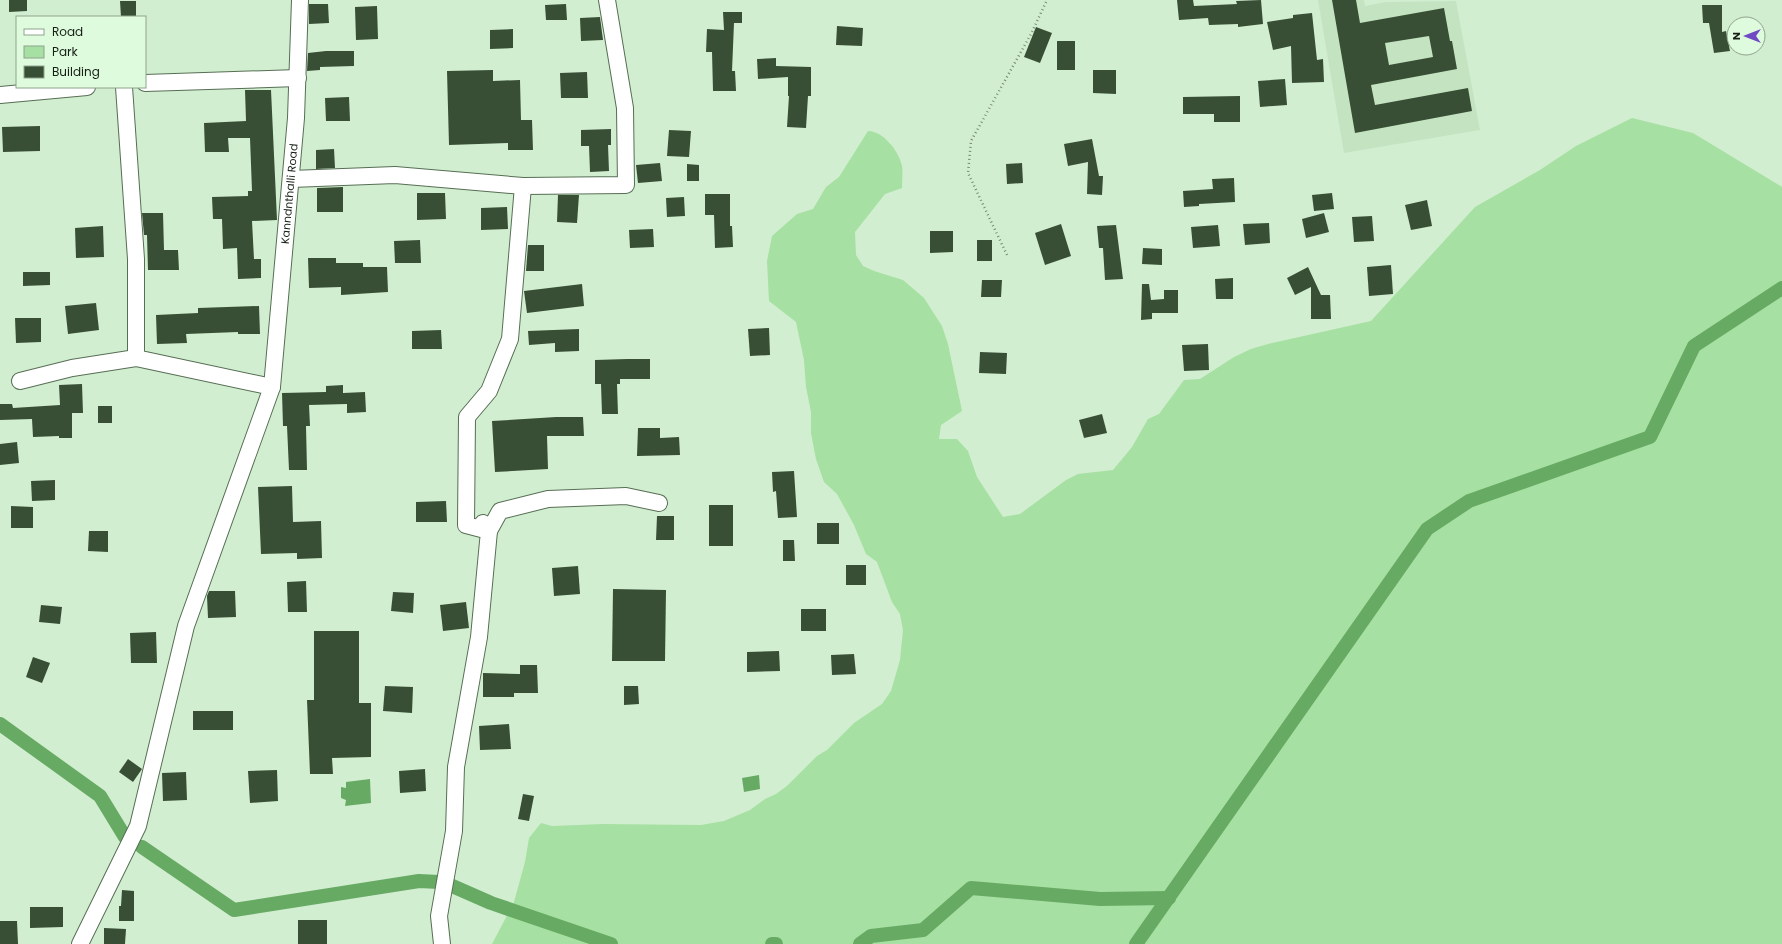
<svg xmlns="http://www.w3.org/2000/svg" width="1782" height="944" font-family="Poppins,sans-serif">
<rect width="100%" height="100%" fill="#d2eed0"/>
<path fill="#c4e4c1" d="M1318 0H1364L1365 6 1386 2 1456 1 1480 130 1344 153Z"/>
<path fill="#a6e0a2" d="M1632 118 1693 133 1782 187V944H492L514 902 525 862 529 838 541 823 552 826 603 824 701 825 724 821 750 810 765 799 776 794 787 786 817 756 827 750 854 723 882 704 891 691 900 660 903 630 900 614 892 602 877 562 866 554 854 525 837 494 824 482 816 459 811 433V412L806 387 804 360 796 322 769 301 767 261 772 236 797 214 813 209 826 187 839 177 868 131C883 131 899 151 902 166 903 173 902 181 902 188L885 194 855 232 856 255 863 266 874 271 903 280 924 298 942 326 948 344 962 411 941 425 939 439H957L968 451 977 477 1003 517 1020 514 1066 480 1078 474 1113 470 1132 447 1148 419 1159 414 1184 380 1200 379 1234 357 1251 349 1268 344 1371 321 1475 207 1540 170 1576 146Z"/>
<g fill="#67aa63">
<path d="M759 775 760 789 744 792 742 778Z"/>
<path d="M370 779 371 803 345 806 346 800 341 798V787L346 788V782Z"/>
</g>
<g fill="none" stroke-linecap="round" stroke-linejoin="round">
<path stroke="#67aa63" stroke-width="4" d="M456 887 475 897"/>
<g stroke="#67aa63" stroke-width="14">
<path d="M0 724 100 796 125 837"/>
<path d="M142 847 234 910 419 881 439 882"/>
<path d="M450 885 491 903 611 944"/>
<path d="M772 944H776"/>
<path d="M860 944 871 936 923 930 971 888 1100 899 1169 898"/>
<path d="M1136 944 1427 529 1469 501 1650 437 1694 346 1782 288"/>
</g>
</g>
<g fill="#384f36" fill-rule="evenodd">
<path d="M9 0H27V11L9 12Z"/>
<path d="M1177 0H1193L1194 6 1237 4 1236 1 1261 0 1263 24 1238 27V24L1209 25 1208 18 1179 20Z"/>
<path d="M1332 0H1356L1360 23 1444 8 1450 41H1452L1457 69 1371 85 1375 105 1468 88 1472 111 1355 133ZM1429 36 1433 57 1389 65 1385 43Z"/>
<path d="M120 1H136V17H121Z"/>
<path d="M309 4H328L329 23 309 24Z"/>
<path d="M566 4 567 20H546L545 5Z"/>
<path d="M1702 5H1722V32L1726 31 1730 51 1714 53 1709 23H1703Z"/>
<path d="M377 6 378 39 356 40 355 7Z"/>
<path d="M723 12H742V23H734L732 71H735L736 91H713L712 52H706L707 29 724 30Z"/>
<path d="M1312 13 1317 60 1323 59 1324 82 1292 83 1291 46 1273 50 1267 22 1293 18V15Z"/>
<path d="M600 17 603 40 581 41 580 18Z"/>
<path d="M837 26 863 28 862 46 836 45Z"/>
<path d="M1036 27 1052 33 1040 63 1024 57Z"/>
<path d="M513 29V48L490 49V30Z"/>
<rect x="1057" y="41" width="18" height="29"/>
<path d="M326 51H354V66L320 67V70L307 71 308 53Z"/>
<path d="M776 58V66L811 67V96H808L806 128 787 127 789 96H788V77L758 79 757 59Z"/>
<path d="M493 70V81L520 80 521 120H532L533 150H508V143L449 145 447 71Z"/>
<path d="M1093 70H1116V94L1093 93Z"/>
<path d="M587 72 588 98H561L560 73Z"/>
<path d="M1285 79 1287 105 1260 107 1258 81Z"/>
<path d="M245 90H271L277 220 252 221 254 259H261V278L238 279 237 248 223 249 222 219H213L212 197 248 196V191H252L250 138H228L229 152H205L204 123 246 121Z"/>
<path d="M1240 96V122H1214V114H1183V97Z"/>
<path d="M349 97 350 121H326L325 98Z"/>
<path d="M40 126V151L3 152 2 127Z"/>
<path d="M611 129V145H608L609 171 590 172 589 146H581V130Z"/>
<path d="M669 130 691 131 689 157 667 156Z"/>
<path d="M1092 139 1099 176H1103L1102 195 1087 194 1088 162 1068 166 1064 144Z"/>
<path d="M334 149 335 168 316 169V150Z"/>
<path d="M660 163 662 181 638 183 636 165Z"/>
<path d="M1022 163 1023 183 1007 184 1006 164Z"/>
<path d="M687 164 699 165V181H687Z"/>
<path d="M1234 178 1235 202 1199 204V206L1184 207 1183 191 1213 189 1212 179Z"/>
<path d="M343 187V212H317V188Z"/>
<path d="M417 193H445L446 219 417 220Z"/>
<path d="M1332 193 1334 209 1314 211 1312 195Z"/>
<path d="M705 194H730V226H732L733 247 715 248 714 215H705Z"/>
<path d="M558 195H579L577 223 557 222Z"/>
<path d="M684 197 685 216 667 217 666 198Z"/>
<path d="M1427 200 1432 226 1411 230 1405 205Z"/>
<path d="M507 207 508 229 481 230V208Z"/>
<path d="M142 213H163L164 250H178L179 270H148L147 235H144Z"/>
<path d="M1324 213 1329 232 1306 238 1302 219Z"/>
<path d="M1372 216 1374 241 1354 242 1352 217Z"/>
<path d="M1269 223 1270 243 1245 245 1243 224Z"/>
<path d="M1061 224 1071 256 1045 265 1035 233Z"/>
<path d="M1116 225 1123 279 1105 280 1103 248H1099L1097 226Z"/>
<path d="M1218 225 1220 246 1193 248 1191 227Z"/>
<path d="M103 226 104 257 76 258 75 228Z"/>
<path d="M653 229 654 247 630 248 629 230Z"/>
<path d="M930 231H953V252L930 253Z"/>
<path d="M420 240 421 263H395L394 241Z"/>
<rect x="977" y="240" width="15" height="21"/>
<path d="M528 245H544V271H526Z"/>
<path d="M1143 248 1162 249V265L1142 264Z"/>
<path d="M308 258H336V263H363V267H387L388 292 341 295V287L309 288Z"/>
<path d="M1391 265 1393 294 1369 296 1367 267Z"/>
<path d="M1308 267 1321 295H1330L1331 319H1311V287L1295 295 1287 278Z"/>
<path d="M23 272H50V285L23 286Z"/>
<path d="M1233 278V299H1216L1215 279Z"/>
<path d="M982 280H1002L1001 297H981Z"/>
<path d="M582 284 584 306 527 313 524 291Z"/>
<path d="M1142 284H1149L1151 300 1164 299V290H1178V313H1152V319L1141 320Z"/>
<path d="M96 303 99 330 68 334 65 306Z"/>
<path d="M259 306 260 334H238V332L186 334 187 343 157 344 156 315 198 313V308Z"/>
<path d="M15 318H41V342L16 343Z"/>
<path d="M769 328 770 355 750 356 748 329Z"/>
<path d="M579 329V351L555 352V343L529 345 528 331Z"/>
<path d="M441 330 442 349H412V331Z"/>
<path d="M1208 344 1209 370 1184 371 1182 345Z"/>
<path d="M980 352 1007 353 1006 374 979 373Z"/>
<path d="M627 359H650V379H620V384H617L618 414H602L601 384H595V360Z"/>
<path d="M82 384 83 413H72V438H59V436L33 437 32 419 0 420V404H12L13 408 60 405 59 385Z"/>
<path d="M343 385V393L365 392 366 412 347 413V404L309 405 310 426H306L307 470H289L287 426H283L282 393 326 392V386Z"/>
<rect x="98" y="406" width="14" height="17"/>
<path d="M1102 414 1107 433 1084 438 1079 420Z"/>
<path d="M556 417H583L584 436H547L548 469 495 472 492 421Z"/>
<path d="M638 428H660V438L679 437 680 455 637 456Z"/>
<path d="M17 442 19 463 0 465V444Z"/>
<path d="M794 471 797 517 778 518 776 491 773 492 772 472Z"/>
<path d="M55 480V500L32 501 31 481Z"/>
<path d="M292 486 293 522 321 521 322 558 297 559V553L261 554 258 487Z"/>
<path d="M446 501 447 522H416V502Z"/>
<rect x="709" y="505" width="24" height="41"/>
<path d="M11 506 33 507V528H11Z"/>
<path d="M657 516H674V540H656Z"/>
<rect x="817" y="523" width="22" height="21"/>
<path d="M89 531H108V552L88 551Z"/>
<path d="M783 540H794L795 561H783Z"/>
<rect x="846" y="565" width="20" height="20"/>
<path d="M578 566 580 594 554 596 552 568Z"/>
<path d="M306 581 307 612H288L287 582Z"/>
<path d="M613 589 666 590 665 661H612Z"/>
<path d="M209 591H235L236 617 208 618 207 596Z"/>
<path d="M393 592 414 593 413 613 391 611Z"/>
<path d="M466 602 469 628 443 631 440 605Z"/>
<path d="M41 605 62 607 60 624 39 622Z"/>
<rect x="801" y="609" width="25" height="22"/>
<path d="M314 631H359V703H371V757L332 758 333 774H310L307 700H314Z"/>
<path d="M156 632 157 663H131L130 633Z"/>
<path d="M779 651 780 671 747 672V652Z"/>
<path d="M854 654 856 674 832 675 831 655Z"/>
<path d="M33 657 50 663 42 683 26 677Z"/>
<path d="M520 665H537L538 693H514V697H483V673L520 674Z"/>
<path d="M385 686 413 687 412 713 383 711Z"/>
<path d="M624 686H638L639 704 624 705Z"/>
<rect x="193" y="711" width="40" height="19"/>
<path d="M509 724 511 749 480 750 479 726Z"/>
<path d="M128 759 142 769 133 782 119 772Z"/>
<path d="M425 769 426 791 400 793 399 771Z"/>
<path d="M277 770 278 801 250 803 248 771Z"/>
<path d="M186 772 187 800 163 801 162 773Z"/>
<path d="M523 794 534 796 529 821 518 819Z"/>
<path d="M122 890 134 891V921H119V906H121Z"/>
<path d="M30 907H63V927L30 928Z"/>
<rect x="298" y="920" width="29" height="24"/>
<path d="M0 921H17L18 944H0Z"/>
<path d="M104 928 126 929 125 944H104Z"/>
</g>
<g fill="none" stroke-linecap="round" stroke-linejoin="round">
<defs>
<g id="minor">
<path d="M145 83 298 78"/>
<path d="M0 95 87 87"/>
<path d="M291 179 395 175 523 186"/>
<path d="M20 381 72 368 136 358"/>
<path id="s1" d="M272 387 296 118 300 0"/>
<path d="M483 523 489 531 500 511 548 499 626 496 659 503"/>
<path d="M80 944 138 826 186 626 272 387 136 358V259L124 87"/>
<path d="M442 944 439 916 454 831 456 767 479 637 489 531 466 525 467 417 489 391 510 339 523 186 626 185 625 108 607 0"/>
</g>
</defs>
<use href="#minor" stroke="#566e54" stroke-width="18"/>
<path stroke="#788b77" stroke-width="2.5" stroke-dasharray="1 3" stroke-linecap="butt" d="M1007 255 968 173 971 141 1031 34 1047 0"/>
<use href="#minor" stroke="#fff" stroke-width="16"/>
</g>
<g text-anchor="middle" stroke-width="4" stroke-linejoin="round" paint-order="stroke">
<g font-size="11" fill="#151f15" stroke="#dffbdd">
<text dy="4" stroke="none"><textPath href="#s1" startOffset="194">Kanndnthalli Road</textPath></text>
</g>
</g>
<rect x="16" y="16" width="130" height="72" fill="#dffbdd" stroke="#8ea38d"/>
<rect x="24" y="29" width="20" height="6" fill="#ffffff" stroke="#8ea38d"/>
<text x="52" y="36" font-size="12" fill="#151f15">Road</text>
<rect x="24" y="46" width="20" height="12" fill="#a6e0a2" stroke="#8ea38d"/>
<text x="52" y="56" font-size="12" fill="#151f15">Park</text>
<rect x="24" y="66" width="20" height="12" fill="#384f36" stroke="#8ea38d"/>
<text x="52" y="76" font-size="12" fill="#151f15">Building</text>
<g transform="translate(1746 36) rotate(270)"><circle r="19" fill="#dffbdd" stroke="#8ea38d"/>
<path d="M0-3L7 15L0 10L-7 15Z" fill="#6f4ac3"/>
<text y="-6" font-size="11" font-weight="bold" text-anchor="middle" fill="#151f15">N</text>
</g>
</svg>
